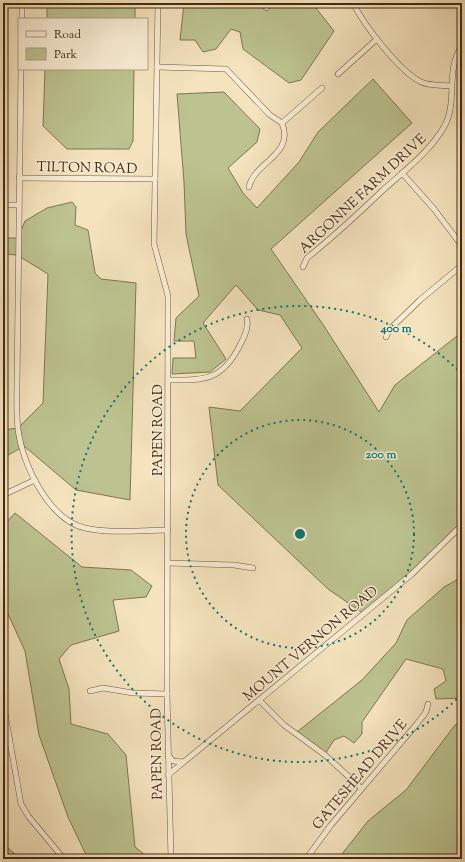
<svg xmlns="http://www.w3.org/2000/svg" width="465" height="862" font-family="'Sorts Mill Goudy',serif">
<rect width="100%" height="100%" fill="#f4e3bd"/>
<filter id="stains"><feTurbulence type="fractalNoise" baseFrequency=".005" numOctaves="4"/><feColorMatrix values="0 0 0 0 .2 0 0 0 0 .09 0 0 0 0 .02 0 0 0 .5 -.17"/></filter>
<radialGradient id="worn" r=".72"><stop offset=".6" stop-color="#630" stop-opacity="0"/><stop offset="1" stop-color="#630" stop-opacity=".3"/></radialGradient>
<g fill="#bcc390" stroke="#807652">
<rect x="47" y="3" width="88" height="16"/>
<path d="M184 3H255L267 11 275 3H312L334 31 301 80 289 83 243 49 240 32 231 29 216 49 203 52 195 40H180Z"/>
<path d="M45 69H134L133 141 129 149H67L43 126Z"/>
<path d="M373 79 412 123 271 249 324 326 379 412 395 385 462 332V434L459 438 462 445V525L412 574 364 614 328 589 218 485 209 407 240 411 302 348 280 315 258 310 236 285 203 323 226 359 210 372 172 374 173 358H196L194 341H174L176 318 199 296 186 234 184 182 177 94 224 92 260 129 257 142 228 168 243 193 257 208 299 162 318 132Z"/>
<path d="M72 202 76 207 75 225 88 230 95 273 101 279 136 283 130 500 76 490 24 446 3 458V430L18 428 43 403 48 274 17 255 3 254V238H18L25 221 47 208Z"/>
<path d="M15 513 82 567 131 570 152 586 146 597 113 600 119 631 71 645 59 659 69 689 71 724 108 734 126 755 135 847 150 859H88L68 817 39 735 25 651 3 603V526Z"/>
<path d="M462 577V698L436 699 434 689 446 681 443 669 406 659 362 722V734L354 743 344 736 334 740 325 754 297 732 362 680 396 643 407 620 444 587Z"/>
<path d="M462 720V859H338L368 821 406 790 455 725Z"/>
<path d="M3 840 6 846 20 859H3Z"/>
</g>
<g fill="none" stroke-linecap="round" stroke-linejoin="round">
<defs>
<g id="minor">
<path d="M158 3 154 244 168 296 167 694 171 859"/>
<path d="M353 3C364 25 399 71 421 82 430 86 442 85 451 86"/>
<path d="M22 19V3"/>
<path d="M157 67 226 69 270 115 282 123 322 88"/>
<path d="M21 69 17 383C17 398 16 414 18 429 22 464 49 520 85 528 111 534 141 530 168 530"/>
<path d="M338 74 377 39"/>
<path d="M402 173 434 209 462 246"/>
<path d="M19 178 155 179"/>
<path d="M249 187C254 162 295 155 282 123"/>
<path d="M3 205H18"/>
<path d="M303 267 307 258C333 237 358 214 382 191 404 171 431 151 445 125 458 100 445 69 462 46"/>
<path d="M386 337 389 330 420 300 462 265"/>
<path d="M169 380C205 380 222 381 240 345 244 338 249 328 247 319"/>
<path d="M3 495 35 480"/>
<path d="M168 563 234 565 253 568"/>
<path d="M90 691 103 688 133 693 167 694"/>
<path d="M259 700 284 725 325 755 361 788"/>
<path d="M3 702 21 804 29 817 64 859"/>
<path d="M168 755 173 761 183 762"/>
<path d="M168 775 412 574 462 525"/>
<path d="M306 859 331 825 416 725 426 712 428 704"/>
</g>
</defs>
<use href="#minor" stroke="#70583e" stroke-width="6"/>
<use href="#minor" stroke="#f8edd4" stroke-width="5"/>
</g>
<g fill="none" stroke="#0f766e" stroke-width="2" stroke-dasharray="2 4">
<circle cx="300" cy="534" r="114"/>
<path d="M461 695A228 228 0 1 1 461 373"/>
</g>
<g text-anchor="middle" stroke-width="3" stroke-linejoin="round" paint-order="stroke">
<g font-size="14" fill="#442a13" stroke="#f8edd4">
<text transform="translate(87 167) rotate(1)" y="5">TILTON ROAD</text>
<text transform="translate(362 193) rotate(-43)" y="5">ARGONNE FARM DRIVE</text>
<text transform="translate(157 430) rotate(-90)" y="5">PAPEN ROAD</text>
<text transform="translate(310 643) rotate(-40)" y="5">MOUNT VERNON ROAD</text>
<text transform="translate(156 754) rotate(-91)" y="5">PAPEN ROAD</text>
<text transform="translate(359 774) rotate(-50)" y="5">GATESHEAD DRIVE</text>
</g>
</g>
<circle cx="300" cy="534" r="6" fill="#0f766e" stroke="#f8edd4" stroke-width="2"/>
<g font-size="12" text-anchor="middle" font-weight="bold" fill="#0f766e" stroke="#f8edd4" stroke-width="3" stroke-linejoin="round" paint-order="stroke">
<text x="396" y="332">400 m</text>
<text x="381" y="458">200 m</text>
</g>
<rect width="465" height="862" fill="none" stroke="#f4e3bd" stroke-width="16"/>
<rect x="4" y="4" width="457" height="854" fill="none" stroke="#442a13" stroke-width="2"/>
<rect x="8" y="8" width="449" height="846" fill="none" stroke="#442a13"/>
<rect x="18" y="18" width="130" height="52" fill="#f8edd4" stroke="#b09f87"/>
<rect x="26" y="31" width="20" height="6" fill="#f8edd4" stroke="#b09f87"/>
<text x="54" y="38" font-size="12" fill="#442a13">Road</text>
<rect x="26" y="48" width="20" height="12" fill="#bcc390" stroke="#b09f87"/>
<text x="54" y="58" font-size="12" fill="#442a13">Park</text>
<rect width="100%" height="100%" filter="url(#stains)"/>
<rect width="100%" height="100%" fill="url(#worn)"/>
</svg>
